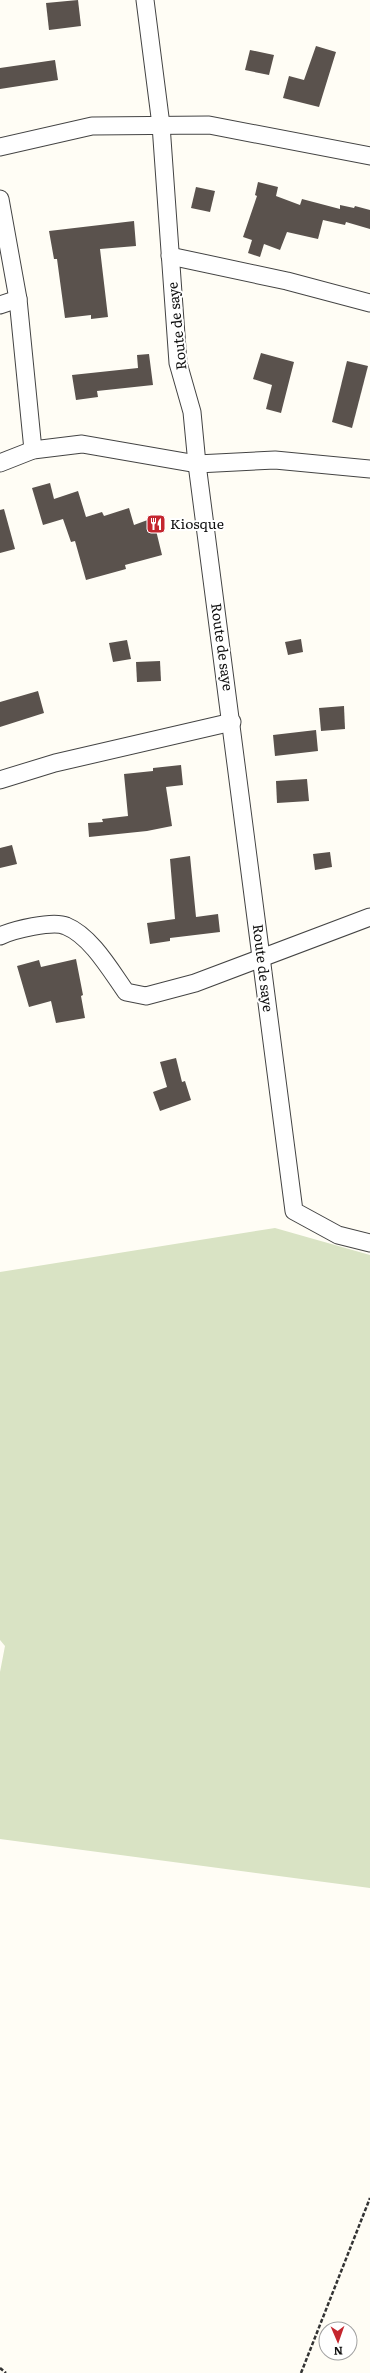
<svg xmlns="http://www.w3.org/2000/svg" width="370" height="2373" font-family="Literata,serif">
<rect width="100%" height="100%" fill="#fffdf5"/>
<path fill="#d9e3c4" d="M275 1228 370 1255V1888L0 1839V1672L5 1646 0 1640V1272Z"/>
<g fill="#5a524d">
<path d="M78 0 81 26 49 30 46 3Z"/>
<path d="M316 46 336 52 319 107 283 98 289 76 304 80Z"/>
<path d="M250 50 274 55 269 75 245 70Z"/>
<path d="M55 60 58 80 0 89V68Z"/>
<path d="M258 182 278 187 276 196 300 205 302 199 340 209V205L354 208 355 206 370 210V229L346 222 345 225 323 220 318 239 287 232 280 250 264 244 260 257 248 253 252 240 243 237 257 196 255 195Z"/>
<path d="M196 187 215 191 210 212 191 208Z"/>
<path d="M134 221 136 246 100 249 108 317 91 319V315L65 318 57 259H54L49 231Z"/>
<path d="M261 353 294 362 281 413 266 409 272 385 253 379Z"/>
<path d="M149 354 153 385 97 391 98 397 76 400 72 375 138 368 137 355Z"/>
<path d="M347 361 368 366 352 428 332 422Z"/>
<path d="M50 483 54 499 78 491 86 517 102 512 104 516 129 508 134 525 153 518 162 555 125 565 126 569 86 580 75 541 71 542 63 519 43 525 32 488Z"/>
<path d="M4 509 15 549 0 553V510Z"/>
<path d="M301 639 303 652 288 655 285 642Z"/>
<path d="M127 640 131 659 113 662 109 643Z"/>
<path d="M160 661 161 681 137 682 136 662Z"/>
<path d="M38 691 44 713 0 727V702Z"/>
<path d="M344 706 345 729 321 731 319 708Z"/>
<path d="M316 730 318 751 275 756 273 735Z"/>
<path d="M181 765 183 785 166 787 172 826 147 831 89 837 88 823 103 822 102 819 128 816 124 774 153 771V768Z"/>
<path d="M307 779 309 801 277 803 276 781Z"/>
<path d="M12 845 17 864 0 868V848Z"/>
<path d="M330 852 332 867 315 870 313 854Z"/>
<path d="M190 856 196 917 218 914 220 932 170 938V941L150 944 147 923 175 919 170 859Z"/>
<path d="M76 959 83 995 81 996 85 1018 56 1023 51 1001 29 1007 17 966 39 960 41 967Z"/>
<path d="M176 1058 182 1082 185 1081 191 1100 160 1111 153 1092 167 1087 160 1062Z"/>
</g>
<g fill="none" stroke-linecap="round" stroke-linejoin="round">
<defs>
<g id="minor">
<path d="M145 0 161 125 178 363 192 412 197 464 294 1211 338 1235 370 1243"/>
<path d="M0 147 92 126 209 125 370 156"/>
<path d="M0 199 18 299 33 450"/>
<path d="M170 256 287 281 370 303"/>
<path d="M0 305 18 299"/>
<path d="M0 463 33 450 82 444 197 464 275 460 370 469"/>
<path d="M0 780 55 763 232 722"/>
<path d="M0 936C13 930 53 920 66 926 91 936 111 971 126 992L146 996 195 983 370 917"/>
</g>
</defs>
<use href="#minor" stroke="#444" stroke-width="19"/>
<g stroke="#333" stroke-width="2.5" stroke-dasharray="4 2" stroke-linecap="butt">
<path d="M0 2368 6 2373"/>
<path d="M301 2373 370 2198"/>
</g>
<use href="#minor" stroke="#fff" stroke-width="17"/>
</g>
<defs>
<symbol id="restaurant-square" viewBox="-11 -11 22 22"><rect x="-9" y="-9" width="18" height="18" rx="4" fill="#c4262e" stroke="#fff"/><path d="M-5-6h1v4h1v-4h1v4h1v-4h1v5L-1.5 .5V6h-2V.5L-5-1ZM5-6V6H3V1.5H1.5Q1.5-4 5-6Z" fill="#fff"/></symbol>
</defs>
<g fill-rule="evenodd">
<use href="#restaurant-square" x="145" y="513" width="22" height="22"/>
</g>
<g text-anchor="middle" stroke-width="4" stroke-linejoin="round" paint-order="stroke">
<g font-size="14" fill="#111" stroke="#fff">
<text transform="translate(177 326) rotate(-96)" y="5">Route de saye</text>
<text transform="translate(222 647) rotate(82)" y="5">Route de saye</text>
<text transform="translate(263 968) rotate(83)" y="5">Route de saye</text>
</g>
<g font-size="14" fill="#111" stroke="#fff" text-anchor="start">
<text x="170" y="529">Kiosque</text>
</g>
</g>
<g transform="translate(338 2341) rotate(178)"><circle r="19" fill="#ffffff" stroke="#a0a0a0"/>
<path d="M0-3L7 15L0 10L-7 15Z" fill="#c4262e"/>
<text y="-6" font-size="11" font-weight="bold" text-anchor="middle" fill="#111111">N</text>
</g>
</svg>
